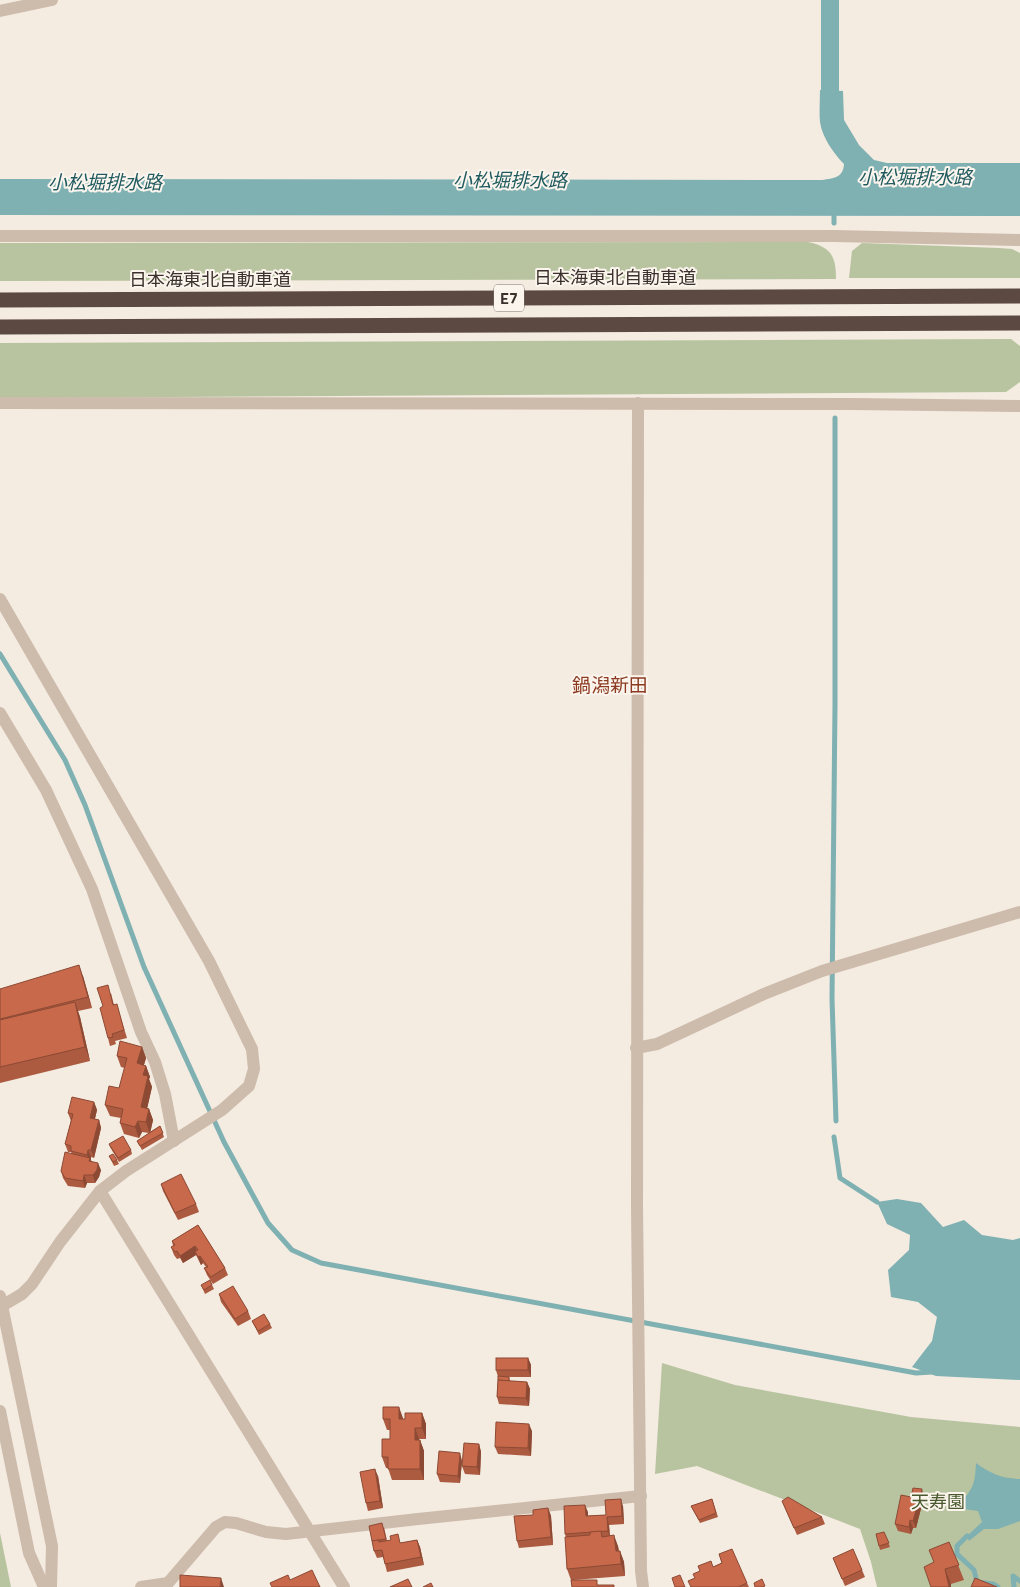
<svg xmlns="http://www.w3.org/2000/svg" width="1020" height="1587" font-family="'Titillium Web','Noto Sans JP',sans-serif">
<rect width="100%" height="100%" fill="#f4ebe1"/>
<g fill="#b8c4a0">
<path d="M808 242C831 247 836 256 836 279L0 281V243Z"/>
<path d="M862 243 999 248 1012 249 1020 253V278H849L852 251Z"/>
<path d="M1011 339 1020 346V382L1006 392 0 398V343Z"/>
<path d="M662 1363 735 1385 911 1417 1020 1427V1587H877L871 1562 860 1529 697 1466 655 1474Z"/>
<path d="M0 1533 11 1587H0Z"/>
</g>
<g fill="#7fb0b2">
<path d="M820 90 843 91 844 120 859 145 874 160 887 163H1020V216L0 215V179L822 180C834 178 843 178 844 164 834 154 822 137 820 122 819 112 820 101 820 90Z"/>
<path d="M897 1199 921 1203 943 1227 964 1220 982 1235 1013 1240 1020 1238V1380L936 1376 912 1367 932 1341 937 1317 918 1302 891 1297 888 1270 909 1250 910 1235 887 1224 877 1202Z"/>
<path d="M976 1463C991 1474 1001 1478 1020 1479V1521L998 1529H984L969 1541 967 1536 982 1522 978 1511 964 1509 961 1502C974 1488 975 1482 976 1463Z"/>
</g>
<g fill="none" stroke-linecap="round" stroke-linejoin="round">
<g stroke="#7fb0b2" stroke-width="5">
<path d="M834 223V213"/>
<path d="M835 418V704L832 999 836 1121"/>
<path d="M0 654 65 760 85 805 144 967 224 1142 268 1223 292 1250 321 1263 916 1373 932 1372"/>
<path d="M834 1137 840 1178 877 1202"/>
<path d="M967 1536 957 1546V1554L974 1570 977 1582 993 1584 998 1587"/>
<path d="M1014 1587 1013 1576 1020 1581"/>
</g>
<path stroke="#7fb0b2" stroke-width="18" d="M830 0V114"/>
<g stroke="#cdbbac" stroke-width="12">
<path d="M0 11 52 0"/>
<path d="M0 236H834L1020 240"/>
<path d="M0 599 209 961 252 1049 254 1069 249 1086 222 1110 126 1171 100 1191 60 1242 32 1284 22 1294 0 1307"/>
<path d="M0 713 46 790 92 889 141 1032 155 1062 165 1094 174 1141"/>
<path d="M636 1048 657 1044 764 994 822 971 1020 912"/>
<path d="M100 1191 344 1587"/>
<path d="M141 1587 168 1583 216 1527 225 1522 236 1523 266 1532 286 1534 418 1519 641 1496"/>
</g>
<g stroke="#cdbbac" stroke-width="12">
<path d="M0 403 851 404 1020 406"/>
<path d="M638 403 637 1207 641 1571 643 1587"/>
<path d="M0 1296 52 1546 51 1587"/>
<path d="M0 1411 29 1553 44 1587"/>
</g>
<g stroke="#5c4a42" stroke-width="15">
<path d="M0 300 1020 296"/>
<path d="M0 327 1020 323"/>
</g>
</g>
<g fill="#ac5a40">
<path d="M83 976 92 1008 78 1011 80 1017 90 1061 0 1083V989Z"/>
<path d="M111 993 114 1005 119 1012 127 1038 115 1041 116 1044 110 1046 108 1038 103 1006Z"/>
<path d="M142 1047 146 1058 144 1065 146 1066 150 1077 149 1079 152 1087 147 1108 149 1109 153 1120 150 1132 160 1126 164 1137 142 1150 137 1141 149 1133 142 1132 139 1138 124 1134 120 1123 121 1118 110 1116 105 1105 119 1088 125 1068 121 1067 117 1056Z"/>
<path d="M94 1102 97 1110 95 1119 99 1120 101 1128 94 1158 91 1157V1161L101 1170 99 1177 95 1183H87L85 1188 68 1186 63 1178 61 1171 72 1154 71 1152H68L65 1144 71 1121 68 1113Z"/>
<path d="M109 1144 131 1150 132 1154 119 1162 110 1147Z"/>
<path d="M109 1156 117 1160 119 1164 114 1166Z"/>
<path d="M161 1184 196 1204 199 1212 178 1220 163 1191Z"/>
<path d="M198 1225 225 1268 228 1275 213 1284 207 1275 204 1268 206 1267 203 1263 201 1265 196 1255 183 1263 180 1258 177 1259 174 1255 171 1247 173 1246 172 1241Z"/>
<path d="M201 1285H212L214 1289 205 1294Z"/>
<path d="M219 1294 248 1311 251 1319 238 1326 221 1302Z"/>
<path d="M252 1321 270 1324 272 1328 259 1335Z"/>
<path d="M528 1358 531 1365V1377H509L510 1381 527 1382 530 1389 529 1406 499 1404 497 1397 498 1377 496 1370Z"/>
<path d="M422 1413 426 1424V1439H419V1440H420L424 1451V1480H392L388 1468H386L382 1457 390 1439V1430H387L383 1419H405Z"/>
<path d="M532 1431 531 1456 498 1454 495 1447Z"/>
<path d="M479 1444 481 1452 480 1475 465 1474 462 1466Z"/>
<path d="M462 1461 460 1483 440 1482 437 1474Z"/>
<path d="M378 1476 383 1508 368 1511 366 1503Z"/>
<path d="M911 1497H924L916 1528H913L911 1534 898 1531 895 1524Z"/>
<path d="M712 1499 718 1517 700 1523 691 1506Z"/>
<path d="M782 1501 822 1517 825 1524 797 1535Z"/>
<path d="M585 1505 588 1516 606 1515 623 1506 624 1524 609 1525 610 1536 618 1546 619 1551H620L624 1562 625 1576 573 1580 599 1585 572 1587 571 1580 567 1569 566 1537 565 1534Z"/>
<path d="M548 1508 551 1516 553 1545 519 1548 517 1541 533 1515Z"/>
<path d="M384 1527 387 1541 401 1543 417 1540 420 1547 424 1565 387 1572 385 1564 383 1557 377 1558 374 1551Z"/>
<path d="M884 1532 890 1547 880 1550 876 1534Z"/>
<path d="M949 1542 964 1580 951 1584 934 1562Z"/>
<path d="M719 1554 747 1583 749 1587H690L713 1567 722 1563Z"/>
<path d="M833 1558 862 1570 865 1577 845 1586Z"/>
</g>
<g fill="#8c4a34">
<path d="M79 965 83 976 92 1008 88 997Z"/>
<path d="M75 1002 80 1017 90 1061 85 1047Z"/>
<path d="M142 1047 146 1058 141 1074 137 1063Z"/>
<path d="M146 1066 150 1077 149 1079 152 1087 145 1118 141 1107 143 1075Z"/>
<path d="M94 1102 97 1110 93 1126 90 1118Z"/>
<path d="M149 1109 153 1120 150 1134 146 1122Z"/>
<path d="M99 1120 101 1128 94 1158 91 1150Z"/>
<path d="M138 1121 142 1132 139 1138 135 1127Z"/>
<path d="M88 1150 91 1157V1160L93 1166 92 1168 87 1155Z"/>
<path d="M98 1163 101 1170 99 1177 95 1183 93 1175Z"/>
<path d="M84 1175 87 1183 85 1188 83 1181Z"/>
<path d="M195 1246 198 1254 195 1251 196 1255 183 1263 180 1256Z"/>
<path d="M200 1256 203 1263 201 1265 198 1257Z"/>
<path d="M528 1358 531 1365V1377L528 1370Z"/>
<path d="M527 1382 530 1389 529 1406 526 1398Z"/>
<path d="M399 1407 403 1418V1430L399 1419Z"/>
<path d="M422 1413 426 1424V1439L422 1428Z"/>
<path d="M529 1424 532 1431 531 1456 528 1448Z"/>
<path d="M415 1428 419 1439V1451L415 1440Z"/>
<path d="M420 1440 424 1451V1480L420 1469Z"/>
<path d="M479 1444 481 1452 480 1475 477 1467Z"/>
<path d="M460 1453 462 1461 460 1483 458 1476Z"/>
<path d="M375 1469 378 1476 383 1508 380 1501Z"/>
<path d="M922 1489 924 1497 916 1528 913 1521Z"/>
<path d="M621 1499 623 1506 624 1524 622 1516Z"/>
<path d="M585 1505 588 1512V1523L586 1516Z"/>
<path d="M548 1508 551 1516 553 1545 551 1537Z"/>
<path d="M607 1517 609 1525 610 1539 608 1531Z"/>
<path d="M910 1520 913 1528 911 1534 909 1527Z"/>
<path d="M614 1535 618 1546 620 1563 616 1551Z"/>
<path d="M417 1540 420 1547 424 1565 421 1557Z"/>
<path d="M620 1551 624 1562 625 1576 621 1564Z"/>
<path d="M945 1569 951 1584V1587H949Z"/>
<path d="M221 1578 224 1587H220Z"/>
</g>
<g fill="#c8694b" stroke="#8c4a34">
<path d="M79 965 88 997 0 1019V989Z"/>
<path d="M108 985 113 1005 117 1004 124 1030 112 1034 113 1037 108 1038 100 1008 103 1006 97 988Z"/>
<path d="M75 1002 85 1047 0 1067V1020Z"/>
<path d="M120 1041 142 1047 137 1063 146 1066 143 1075 148 1076 141 1107 149 1109 146 1122 138 1121 135 1127 120 1123 123 1109 105 1105 109 1086 119 1088 127 1058 117 1056Z"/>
<path d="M72 1097 94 1102 90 1118 99 1120 91 1150H88L87 1155 71 1151V1146L65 1144 73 1114 68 1113Z"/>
<path d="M160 1126 163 1133 140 1146 137 1141Z"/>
<path d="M123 1136 131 1150 118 1158 109 1144Z"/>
<path d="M65 1152 90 1158 89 1161 98 1163 97 1170 93 1175H84L83 1181 65 1178 61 1171Z"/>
<path d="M113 1154 117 1160 113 1162 109 1156Z"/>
<path d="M181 1174 196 1204 175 1213 161 1184Z"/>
<path d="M198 1225 225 1268 211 1277 204 1268 208 1267 200 1256 198 1257 195 1251 198 1250 195 1246 180 1256 177 1251 175 1252 171 1247 175 1245 172 1241Z"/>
<path d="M210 1280 212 1285 204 1290 201 1285Z"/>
<path d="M233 1286 248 1311 235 1319 219 1294Z"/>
<path d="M264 1314 270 1324 258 1331 252 1321Z"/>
<rect x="496" y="1358" width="32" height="12"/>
<path d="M498 1376 509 1377V1381L498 1380Z"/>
<path d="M498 1380 527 1382 526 1398 497 1397Z"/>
<path d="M383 1407H399V1419H405V1413H422V1428H415V1440H420V1469H388V1457H382V1439H390V1419H383Z"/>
<path d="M496 1422 529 1424 528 1448 495 1447Z"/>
<path d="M464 1443 479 1444 477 1467 462 1466Z"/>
<path d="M439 1451 460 1453 458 1476 437 1474Z"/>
<path d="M375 1469 380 1501 366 1503 360 1472Z"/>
<path d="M913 1488 922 1489 913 1521 910 1520 909 1527 895 1524 901 1495 911 1497Z"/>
<path d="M788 1497 822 1517 794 1528 782 1501Z"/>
<path d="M621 1499 622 1516 607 1517 608 1531 565 1534 564 1506 585 1505 586 1516 606 1515 605 1500Z"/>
<path d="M712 1499 716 1513 699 1520 691 1506Z"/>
<path d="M548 1508 551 1537 517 1541 514 1516 533 1515V1510Z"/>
<path d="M382 1523 386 1539 372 1541 369 1526Z"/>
<path d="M601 1531 602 1537 614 1535 616 1551H620L621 1564 567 1569 565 1537 590 1535V1532Z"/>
<path d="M884 1532 889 1543 879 1546 876 1534Z"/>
<path d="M398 1534 400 1543 417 1540 421 1557 385 1564 382 1550 374 1551 372 1541 379 1540V1542L391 1540 390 1536Z"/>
<path d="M949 1542 959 1565 945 1569 949 1587H931L924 1567 934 1562 929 1550Z"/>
<path d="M732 1549 747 1583 738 1587H691L688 1581 695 1578 693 1574 700 1571 698 1566 711 1561 713 1567 722 1563 719 1554Z"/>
<path d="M853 1549 862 1570 842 1579 833 1558Z"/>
<path d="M312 1570 320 1587H272L270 1583 288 1575 290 1580Z"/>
<path d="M180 1575 221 1578 220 1587H180Z"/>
<path d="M680 1575 685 1587H675L672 1578Z"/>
<path d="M975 1578 997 1587H971Z"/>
<path d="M408 1579 412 1587H390Z"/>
<path d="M762 1579 765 1586 762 1587H755L754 1583Z"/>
<path d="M571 1580H597V1585H614V1587H572Z"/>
<path d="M431 1583 433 1587H423Z"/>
</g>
<g text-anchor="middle" stroke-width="4" stroke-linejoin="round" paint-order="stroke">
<rect fill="#fbf5ee" stroke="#756b66" stroke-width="1" x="494" y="284.5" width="30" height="27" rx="4"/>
<g font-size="16" font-weight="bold" fill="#3b302b">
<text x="509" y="304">E7</text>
</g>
<g font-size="18" fill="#3b302b" stroke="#fbf5ee">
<text x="615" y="284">日本海東北自動車道</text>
<text x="210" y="286">日本海東北自動車道</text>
</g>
<g font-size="18" fill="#4a5a2e" stroke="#fbf5ee">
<text x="938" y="1508">天寿園</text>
</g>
<g font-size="19" font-style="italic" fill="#1f5a5e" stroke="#fbf5ee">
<text x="915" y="184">小松堀排水路</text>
<text x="510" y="187">小松堀排水路</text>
<text x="105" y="189">小松堀排水路</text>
</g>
<g font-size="19" fill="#8c3b22" stroke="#fbf5ee">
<text x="610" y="692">鍋潟新田</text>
</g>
</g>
</svg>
